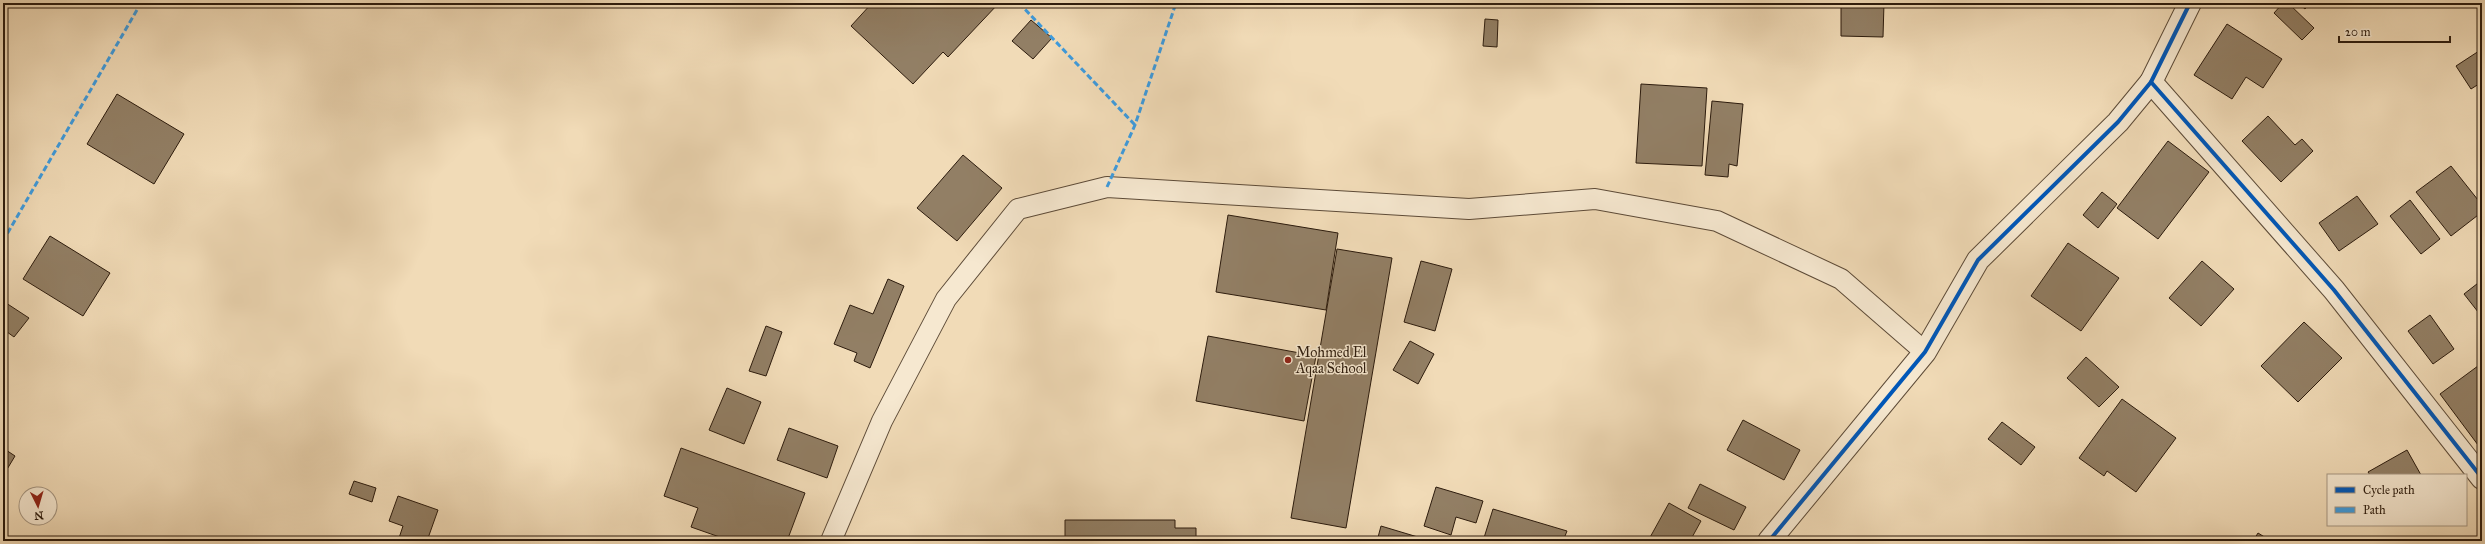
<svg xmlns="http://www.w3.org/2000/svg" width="2485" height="544" font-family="'IM FELL Great Primer',serif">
<rect width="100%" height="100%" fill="#f1dbb7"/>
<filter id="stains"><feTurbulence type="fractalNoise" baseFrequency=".005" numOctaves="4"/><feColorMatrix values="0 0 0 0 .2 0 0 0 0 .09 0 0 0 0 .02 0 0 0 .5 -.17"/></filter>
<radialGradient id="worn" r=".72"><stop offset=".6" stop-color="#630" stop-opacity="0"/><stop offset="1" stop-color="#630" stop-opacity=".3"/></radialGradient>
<g fill="#927f65" stroke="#2c1b0d">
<path d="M872 3H999L948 57 943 52 913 84 851 26Z"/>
<path d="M1841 3H1884L1883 37 1841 36Z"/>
<path d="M2283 3H2288L2314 28 2302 40 2274 13Z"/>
<path d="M2298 3H2311L2305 9Z"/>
<path d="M1485 19 1498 20 1497 47 1483 46Z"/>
<path d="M1031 20 1052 38 1033 59 1012 41Z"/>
<path d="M2227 24 2282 59 2263 88 2246 77 2232 99 2194 75Z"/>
<path d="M2482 49V82L2471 89 2456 66Z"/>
<path d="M1641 84 1707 88 1702 166 1636 163Z"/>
<path d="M117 94 184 134 154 184 87 144Z"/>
<path d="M1712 101 1743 104 1737 166 1729 164 1728 177 1705 175Z"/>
<path d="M2268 116 2295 145 2302 139 2313 151 2281 182 2242 141Z"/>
<path d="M2168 141 2209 172 2158 239 2117 208Z"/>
<path d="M963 155 1002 188 957 241 917 208Z"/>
<path d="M2451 166 2482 205V212L2451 236 2416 192Z"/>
<path d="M2102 192 2117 204 2098 228 2083 215Z"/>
<path d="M2357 196 2378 224 2339 251 2319 223Z"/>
<path d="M2410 200 2440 239 2421 254 2390 216Z"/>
<path d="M1228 215 1338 233 1326 310 1216 292Z"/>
<path d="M50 236 110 273 83 316 23 279Z"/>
<path d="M2068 243 2119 278 2081 331 2031 296Z"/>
<path d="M1337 249 1392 258 1346 528 1291 518Z"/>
<path d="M1421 261 1452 269 1435 331 1404 322Z"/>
<path d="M2202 261 2234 289 2201 326 2169 298Z"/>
<path d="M888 279 904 286 870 368 854 361 857 353 834 344 850 305 873 314Z"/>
<path d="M2482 280V317L2464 294Z"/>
<path d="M3 301 29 318 14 337 3 329Z"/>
<path d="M2430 315 2454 349 2433 364 2408 331Z"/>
<path d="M2304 322 2342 358 2298 402 2261 366Z"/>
<path d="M766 326 782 332 766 376 749 371Z"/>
<path d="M1208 336 1316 356 1304 421 1196 401Z"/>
<path d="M1410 341 1434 354 1418 384 1393 370Z"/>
<path d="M2086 357 2119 387 2099 407 2067 378Z"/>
<path d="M2482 363V449H2481L2440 394Z"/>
<path d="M727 388 761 402 744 444 709 430Z"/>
<path d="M2122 399 2176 438 2136 492 2107 471 2104 476 2079 458Z"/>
<path d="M1743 420 1800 450 1784 480 1727 450Z"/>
<path d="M2002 422 2035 447 2021 465 1988 439Z"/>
<path d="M789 428 838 446 827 478 777 460Z"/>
<path d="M3 448 15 456 3 476Z"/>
<path d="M681 448 805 493 787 541H731L691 527 698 508 664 496Z"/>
<path d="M2407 450 2421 475H2370L2368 472Z"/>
<path d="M354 481 376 488 372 502 349 494Z"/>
<path d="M1700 484 1746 507 1734 530 1688 508Z"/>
<path d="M1436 487 1483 501 1476 523 1456 517 1451 535 1424 526Z"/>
<path d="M398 496 438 510 427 541H398L403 526 389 521Z"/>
<path d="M1669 503 1701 521 1690 541H1648Z"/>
<path d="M1493 509 1567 531 1563 541H1483Z"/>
<path d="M1065 520H1175V528H1196V541H1065Z"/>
<path d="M1381 526 1431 541H1377Z"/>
<path d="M2258 533 2271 541H2253Z"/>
</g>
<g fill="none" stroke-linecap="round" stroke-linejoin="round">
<defs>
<path id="lane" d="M831 541 882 421 946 299 1018 209 1107 187 1469 209 1595 199 1717 221 1841 279 1925 352"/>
<g id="street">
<path d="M2151 82 2334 290 2482 478"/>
<path d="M1769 541 1925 352 1978 260 2118 122 2151 82 2190 3"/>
</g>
</defs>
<use href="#lane" stroke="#5d4b38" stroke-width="22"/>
<use href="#street" stroke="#5d4b38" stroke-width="24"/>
<use href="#lane" stroke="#f6e8d0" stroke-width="20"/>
<use href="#street" stroke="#f6e8d0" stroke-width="22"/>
<g stroke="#3d9bde" stroke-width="3" stroke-dasharray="6 3" stroke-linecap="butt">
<path d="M1019 3 1135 125"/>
<path d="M1107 187 1135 125 1176 3"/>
<path d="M3 241 141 3"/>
</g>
<defs>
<g id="cycleway">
<path d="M2151 82 2334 290 2482 478"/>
<path d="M1769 541 1925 352 1978 260 2118 122 2151 82 2190 3"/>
</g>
</defs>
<use href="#cycleway" stroke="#f6e8d0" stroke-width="6"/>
<use href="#cycleway" stroke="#0057b8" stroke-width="4"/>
</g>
<circle fill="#8f2418" stroke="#f6e8d0" stroke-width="1.5" cx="1288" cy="360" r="4"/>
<g text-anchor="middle" stroke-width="3" stroke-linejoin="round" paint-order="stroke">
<g font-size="14" fill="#2c1b0d" stroke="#f6e8d0" text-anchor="start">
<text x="1296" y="357">Mohmed El<tspan x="1296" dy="16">Aqaa School</tspan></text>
</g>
</g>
<rect width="2485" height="544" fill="none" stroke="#f1dbb7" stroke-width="16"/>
<rect x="4" y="4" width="2477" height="536" fill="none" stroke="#2c1b0d" stroke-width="2"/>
<rect x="8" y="8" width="2469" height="528" fill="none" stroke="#2c1b0d"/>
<rect x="2327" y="474" width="140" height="52" fill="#f6e8d0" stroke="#a59682"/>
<rect x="2335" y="487" width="20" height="6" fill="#0057b8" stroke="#a59682"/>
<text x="2363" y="494" font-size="12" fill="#2c1b0d">Cycle path</text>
<rect x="2335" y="507" width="20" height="6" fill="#3d9bde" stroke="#a59682"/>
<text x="2363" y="514" font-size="12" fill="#2c1b0d">Path</text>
<g transform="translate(38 506) rotate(175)"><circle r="19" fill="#f6e8d0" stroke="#a59682"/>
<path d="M0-3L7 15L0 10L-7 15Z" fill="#8f2418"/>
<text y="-6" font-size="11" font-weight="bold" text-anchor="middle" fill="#2c1b0d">N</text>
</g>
<path d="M2339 36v6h111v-6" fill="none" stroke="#2c1b0d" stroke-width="2"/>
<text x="2345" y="36" font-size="12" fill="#2c1b0d" stroke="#f6e8d0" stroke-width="3" paint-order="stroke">20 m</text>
<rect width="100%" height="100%" filter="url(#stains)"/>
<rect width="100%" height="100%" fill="url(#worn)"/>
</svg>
